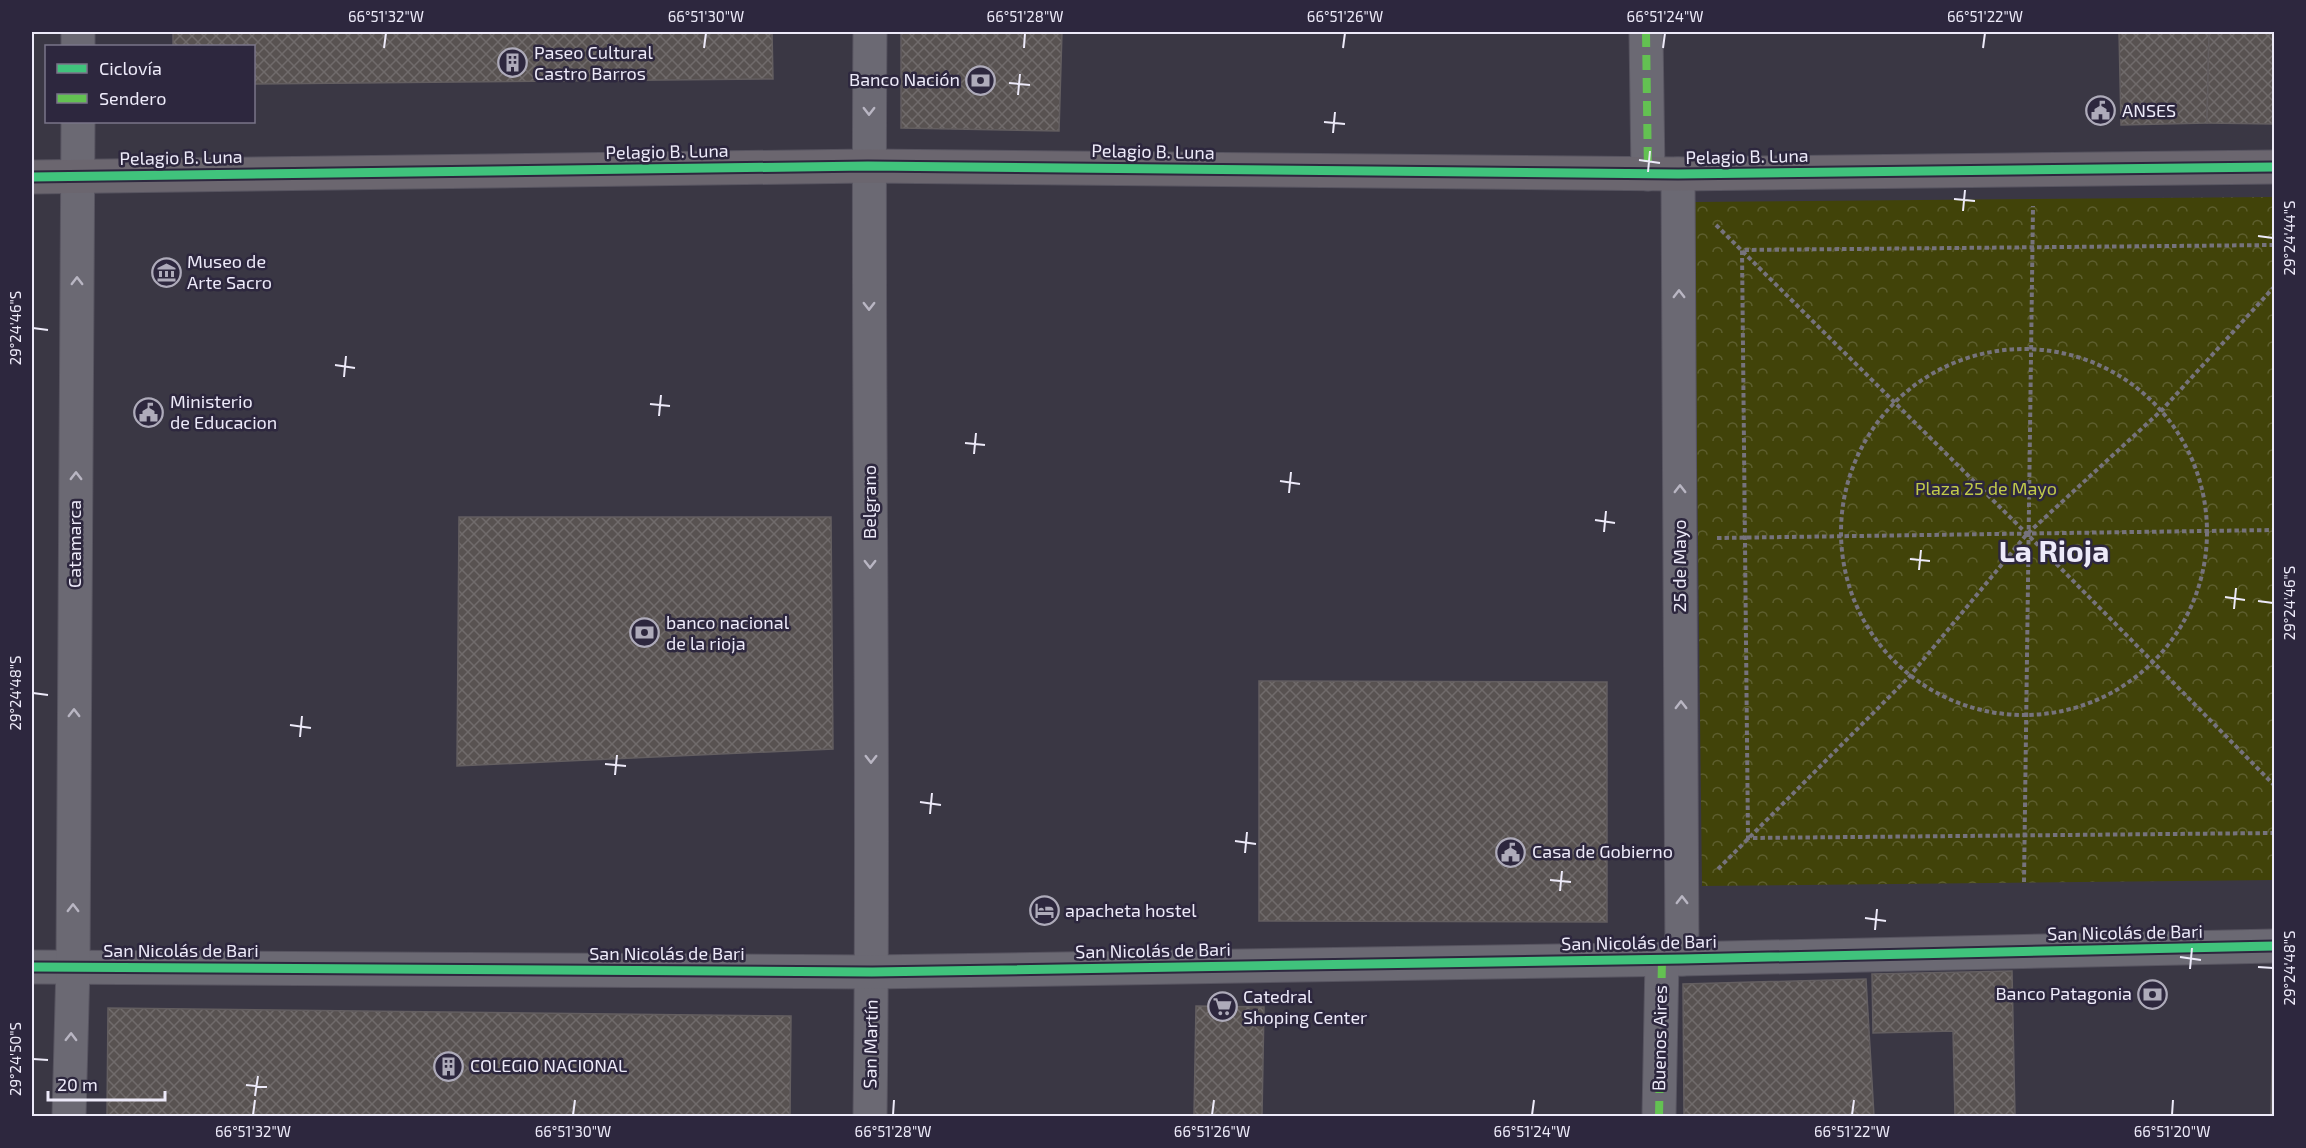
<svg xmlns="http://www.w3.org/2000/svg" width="2306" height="1148" font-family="'Exo 2',sans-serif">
<defs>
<pattern id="park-crowns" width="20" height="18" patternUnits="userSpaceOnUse" patternTransform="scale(1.5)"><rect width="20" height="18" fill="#414309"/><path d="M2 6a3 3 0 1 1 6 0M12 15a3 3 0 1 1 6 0" fill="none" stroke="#5d5e2e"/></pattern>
<pattern id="building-cross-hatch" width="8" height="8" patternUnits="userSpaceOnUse" patternTransform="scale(1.5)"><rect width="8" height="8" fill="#585251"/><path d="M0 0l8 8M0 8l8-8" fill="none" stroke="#706b6b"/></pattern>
</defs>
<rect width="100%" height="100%" fill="#3a3744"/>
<path fill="url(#park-crowns)" d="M2274 197V880L1702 886 1694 202Z"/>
<g fill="url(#building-cross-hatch)" stroke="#635e60" stroke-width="1.5">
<path d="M173 32H772L773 79 254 84V46H173Z"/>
<path d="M901 32H1062L1059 131 901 128Z"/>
<path d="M2119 32H2209L2207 123 2121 125Z"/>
<path d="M2209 32H2274V124L2207 123Z"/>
<path d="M459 517H831L833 749 457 766Z"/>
<path d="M1259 681 1607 682V922L1259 921Z"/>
<path d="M2274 962V1116H2271Z"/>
<path d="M2012 971 2015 1116H1955L1953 1031 1873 1033 1872 974Z"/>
<path d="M1866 979 1874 1116H1684L1683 984Z"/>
<path d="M1196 1006 1264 1007 1262 1116H1194Z"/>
<path d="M108 1008 791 1016 790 1116H107Z"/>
</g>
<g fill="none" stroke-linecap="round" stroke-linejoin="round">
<defs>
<g id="street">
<path d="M870 32C867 393 875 755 870 1116"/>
<path d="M1646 32 1648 174"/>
<path d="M78 46V32"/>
<path d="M1678 174 1682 959"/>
<path d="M32 967 872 972 1682 959 2274 946"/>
<path d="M69 1116 73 966 78 122"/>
<path d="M1659 1116 1662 959"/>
</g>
<path id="secondary" d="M32 177 868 166 1678 174 2274 167"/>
</defs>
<use href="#street" stroke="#575460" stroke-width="35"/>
<use href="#secondary" stroke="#575460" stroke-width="35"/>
<g stroke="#76737c" stroke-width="4" stroke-dasharray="4.5 3" stroke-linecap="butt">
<path d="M1716 225 2027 534 2274 785"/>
<path d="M2274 245 1742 250 1748 838 2274 833"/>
<circle cx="2024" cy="532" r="183"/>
<path d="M1717 538 2274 530"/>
<path d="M1718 869 1909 677 2027 534 2162 410 2274 287"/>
<path d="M2024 882 2033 206"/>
</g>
<use href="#street" stroke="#6b6973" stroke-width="33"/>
<use href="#secondary" stroke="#6b666f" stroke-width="33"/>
<g stroke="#63c152" stroke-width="8" stroke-dasharray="15 8" stroke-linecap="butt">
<path d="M1646 32 1648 174"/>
<path d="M1659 1116 1662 959"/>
</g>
<defs>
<g id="cycleway">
<path d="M32 177 868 166 1678 174 2274 167"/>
<path d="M32 967 872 972 1682 959 2274 946"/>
</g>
</defs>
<use href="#cycleway" stroke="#2d273e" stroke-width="13"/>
<use href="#cycleway" stroke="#40c37c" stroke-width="9"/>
</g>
<defs><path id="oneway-chevron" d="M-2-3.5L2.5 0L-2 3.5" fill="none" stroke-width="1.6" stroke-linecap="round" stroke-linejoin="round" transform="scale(1.5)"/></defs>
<g stroke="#b9b6c3">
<use href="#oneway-chevron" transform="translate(869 111) rotate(90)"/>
<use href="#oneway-chevron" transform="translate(77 281) rotate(-90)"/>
<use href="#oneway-chevron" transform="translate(1679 294) rotate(-90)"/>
<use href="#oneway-chevron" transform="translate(869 306) rotate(90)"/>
<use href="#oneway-chevron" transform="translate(76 476) rotate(-90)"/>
<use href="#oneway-chevron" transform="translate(1680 489) rotate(-90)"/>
<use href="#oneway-chevron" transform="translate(870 564) rotate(90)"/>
<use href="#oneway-chevron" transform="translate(1681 705) rotate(-90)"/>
<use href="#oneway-chevron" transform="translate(74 713) rotate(-90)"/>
<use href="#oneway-chevron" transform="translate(871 759) rotate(90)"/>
<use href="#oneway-chevron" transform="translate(1682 900) rotate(-90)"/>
<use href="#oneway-chevron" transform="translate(73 908) rotate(-90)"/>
<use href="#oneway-chevron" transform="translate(71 1037) rotate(-89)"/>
</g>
<path fill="none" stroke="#edeaf9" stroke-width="2" d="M384 48 386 33M704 48 706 33M1024 48 1025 33M1343 48 1345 33M1663 48 1665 33M1983 48 1985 33M1009 83 1030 85M1018 95 1020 74M1324 122 1345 124M1333 133 1335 112M1639 160 1660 163M1648 172 1650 151M1954 199 1975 201M1963 211 1965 190M2258 236 2273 238M33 328 48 330M335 365 355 368M344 377 346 356M650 404 670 406M659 416 661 395M965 443 985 445M974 454 976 433M1280 481 1300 484M1289 493 1291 472M1595 520 1615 523M1604 532 1606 511M1910 559 1930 561M1919 570 1921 550M2225 597 2245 600M2258 601 2273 603M2234 609 2236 588M33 693 48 695M290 725 311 728M300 737 302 716M605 764 626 766M615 775 617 755M920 802 941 805M930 814 932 793M1235 841 1256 844M1245 853 1247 832M1550 880 1571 882M1560 891 1562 871M1865 918 1886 921M1875 930 1877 909M2180 957 2201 960M2258 967 2273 968M2190 969 2192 948M33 1059 48 1060M246 1085 267 1087M255 1096 258 1076M253 1115 255 1100M573 1115 575 1100M893 1115 894 1100M1212 1115 1214 1100M1532 1115 1534 1100M1852 1115 1854 1100M2172 1115 2173 1100"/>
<defs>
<symbol id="building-ring" viewBox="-11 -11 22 22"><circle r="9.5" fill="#2d273e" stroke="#aeabba" stroke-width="1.5"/><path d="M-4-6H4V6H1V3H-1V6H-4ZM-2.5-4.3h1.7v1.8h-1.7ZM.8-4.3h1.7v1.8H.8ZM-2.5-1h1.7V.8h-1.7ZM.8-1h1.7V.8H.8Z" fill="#aeabba"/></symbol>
<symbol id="bank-ring" viewBox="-11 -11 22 22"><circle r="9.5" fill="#2d273e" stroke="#aeabba" stroke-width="1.5"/><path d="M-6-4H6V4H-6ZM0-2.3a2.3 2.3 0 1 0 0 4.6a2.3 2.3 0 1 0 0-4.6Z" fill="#aeabba"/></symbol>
<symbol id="civic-ring" viewBox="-11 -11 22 22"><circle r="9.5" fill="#2d273e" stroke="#aeabba" stroke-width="1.5"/><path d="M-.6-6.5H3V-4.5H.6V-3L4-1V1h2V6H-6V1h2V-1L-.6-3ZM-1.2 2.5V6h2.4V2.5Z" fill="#aeabba"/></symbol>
<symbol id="museum-ring" viewBox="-11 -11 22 22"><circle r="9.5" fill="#2d273e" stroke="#aeabba" stroke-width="1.5"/><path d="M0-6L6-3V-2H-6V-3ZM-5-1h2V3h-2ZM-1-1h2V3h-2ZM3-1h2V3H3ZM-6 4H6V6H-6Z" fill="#aeabba"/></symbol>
<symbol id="hotel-ring" viewBox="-11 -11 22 22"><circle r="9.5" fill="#2d273e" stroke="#aeabba" stroke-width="1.5"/><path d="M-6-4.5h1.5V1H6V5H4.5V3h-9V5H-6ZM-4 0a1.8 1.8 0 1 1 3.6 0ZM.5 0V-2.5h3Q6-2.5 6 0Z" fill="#aeabba"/></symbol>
<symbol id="supermarket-ring" viewBox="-11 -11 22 22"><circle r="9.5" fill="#2d273e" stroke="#aeabba" stroke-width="1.5"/><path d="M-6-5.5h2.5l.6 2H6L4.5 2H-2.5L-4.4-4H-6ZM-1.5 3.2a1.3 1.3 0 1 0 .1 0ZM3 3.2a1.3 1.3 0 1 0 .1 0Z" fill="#aeabba"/></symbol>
</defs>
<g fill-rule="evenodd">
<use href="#building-ring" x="496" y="46" width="33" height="33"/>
<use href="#bank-ring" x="964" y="64" width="33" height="33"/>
<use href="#civic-ring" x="2084" y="94" width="33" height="33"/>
<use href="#museum-ring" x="150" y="256" width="33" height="33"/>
<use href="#civic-ring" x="132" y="396" width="33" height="33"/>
<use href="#bank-ring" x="628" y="616" width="33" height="33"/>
<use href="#civic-ring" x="1494" y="836" width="33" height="33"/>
<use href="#hotel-ring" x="1028" y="894" width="33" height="33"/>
<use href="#bank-ring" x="2136" y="978" width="33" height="33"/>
<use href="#supermarket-ring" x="1206" y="990" width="33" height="33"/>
<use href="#building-ring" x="432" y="1050" width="33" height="33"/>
</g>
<g text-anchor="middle" stroke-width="5" stroke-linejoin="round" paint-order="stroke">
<g font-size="18" fill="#edeaf9" stroke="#2d273e" text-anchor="start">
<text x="534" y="59">Paseo Cultural<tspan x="534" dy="21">Castro Barros</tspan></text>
<text x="960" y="86" text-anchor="end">Banco Nación</text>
<text x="2122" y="117">ANSES</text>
<text x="187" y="268">Museo de<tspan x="187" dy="21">Arte Sacro</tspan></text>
<text x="170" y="408">Ministerio<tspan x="170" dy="21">de Educacion</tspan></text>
<text x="666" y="629">banco nacional<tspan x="666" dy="21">de la rioja</tspan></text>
<text x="1532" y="858">Casa de Gobierno</text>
<text x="1065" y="917">apacheta hostel</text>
<text x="2132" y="1000" text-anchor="end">Banco Patagonia</text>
<text x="1243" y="1003">Catedral<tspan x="1243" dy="21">Shoping Center</tspan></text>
<text x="470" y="1072">COLEGIO NACIONAL</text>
</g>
<g font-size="18" fill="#edeaf9" stroke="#2d273e">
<text transform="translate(667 152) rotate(-1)" y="6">Pelagio B. Luna</text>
<text transform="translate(1153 152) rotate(1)" y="6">Pelagio B. Luna</text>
<text transform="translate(1747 157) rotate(-1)" y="6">Pelagio B. Luna</text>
<text transform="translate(181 158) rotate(-1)" y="6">Pelagio B. Luna</text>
<text transform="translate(870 502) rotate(-90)" y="6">Belgrano</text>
<text transform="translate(75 544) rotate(-90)" y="6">Catamarca</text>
<text transform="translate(1680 566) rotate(-90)" y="6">25 de Mayo</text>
<text transform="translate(2125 933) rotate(-1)" y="6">San Nicolás de Bari</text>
<text transform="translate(1639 943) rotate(-1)" y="6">San Nicolás de Bari</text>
<text x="181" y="957">San Nicolás de Bari</text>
<text transform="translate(1153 951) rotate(-1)" y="6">San Nicolás de Bari</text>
<text x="667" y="960">San Nicolás de Bari</text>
<text transform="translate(1660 1038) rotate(-89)" y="6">Buenos Aires</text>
<text transform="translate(871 1044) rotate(-89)" y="6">San Martín</text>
</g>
<g font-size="18" fill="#c1ca4a" stroke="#2d273e">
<text x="1986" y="495">Plaza 25 de Mayo</text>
</g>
<g font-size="30" font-weight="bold" fill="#edeaf9" stroke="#2d273e">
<text x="2054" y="562">La Rioja</text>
</g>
</g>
<rect width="2306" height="1148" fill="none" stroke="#2d273e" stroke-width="66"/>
<rect x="45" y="45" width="210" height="78" fill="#2d273e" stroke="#7a7589" stroke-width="1.5"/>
<rect x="57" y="64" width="30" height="9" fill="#40c37c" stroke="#7a7589" stroke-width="1.5"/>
<text x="99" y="75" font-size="18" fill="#edeaf9">Ciclovía</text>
<rect x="57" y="94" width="30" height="9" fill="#63c152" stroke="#7a7589" stroke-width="1.5"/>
<text x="99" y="105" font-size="18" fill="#edeaf9">Sendero</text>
<path d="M48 1091v9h117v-9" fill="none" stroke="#edeaf9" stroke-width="3"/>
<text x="57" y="1091" font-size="18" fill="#edeaf9" stroke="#2d273e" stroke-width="4.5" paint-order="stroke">20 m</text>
<rect x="33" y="33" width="2240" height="1082" fill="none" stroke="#edeaf9" stroke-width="2"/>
<g font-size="15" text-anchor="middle" fill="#edeaf9">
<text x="386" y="22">66°51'32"W</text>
<text x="706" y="22">66°51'30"W</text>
<text x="1025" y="22">66°51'28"W</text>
<text x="1345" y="22">66°51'26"W</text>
<text x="1665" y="22">66°51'24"W</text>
<text x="1985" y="22">66°51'22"W</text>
<text transform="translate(2290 238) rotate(-90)" y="5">29°24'44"S</text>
<text transform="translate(16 328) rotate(-90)" y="5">29°24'46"S</text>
<text transform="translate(2290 603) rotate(-90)" y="5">29°24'46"S</text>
<text transform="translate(16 693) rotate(-90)" y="5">29°24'48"S</text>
<text transform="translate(2290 968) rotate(-90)" y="5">29°24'48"S</text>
<text transform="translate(16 1059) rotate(-90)" y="5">29°24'50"S</text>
<text x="253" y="1137">66°51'32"W</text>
<text x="573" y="1137">66°51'30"W</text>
<text x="893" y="1137">66°51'28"W</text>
<text x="1212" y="1137">66°51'26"W</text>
<text x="1532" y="1137">66°51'24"W</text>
<text x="1852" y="1137">66°51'22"W</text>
<text x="2172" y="1137">66°51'20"W</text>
</g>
</svg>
